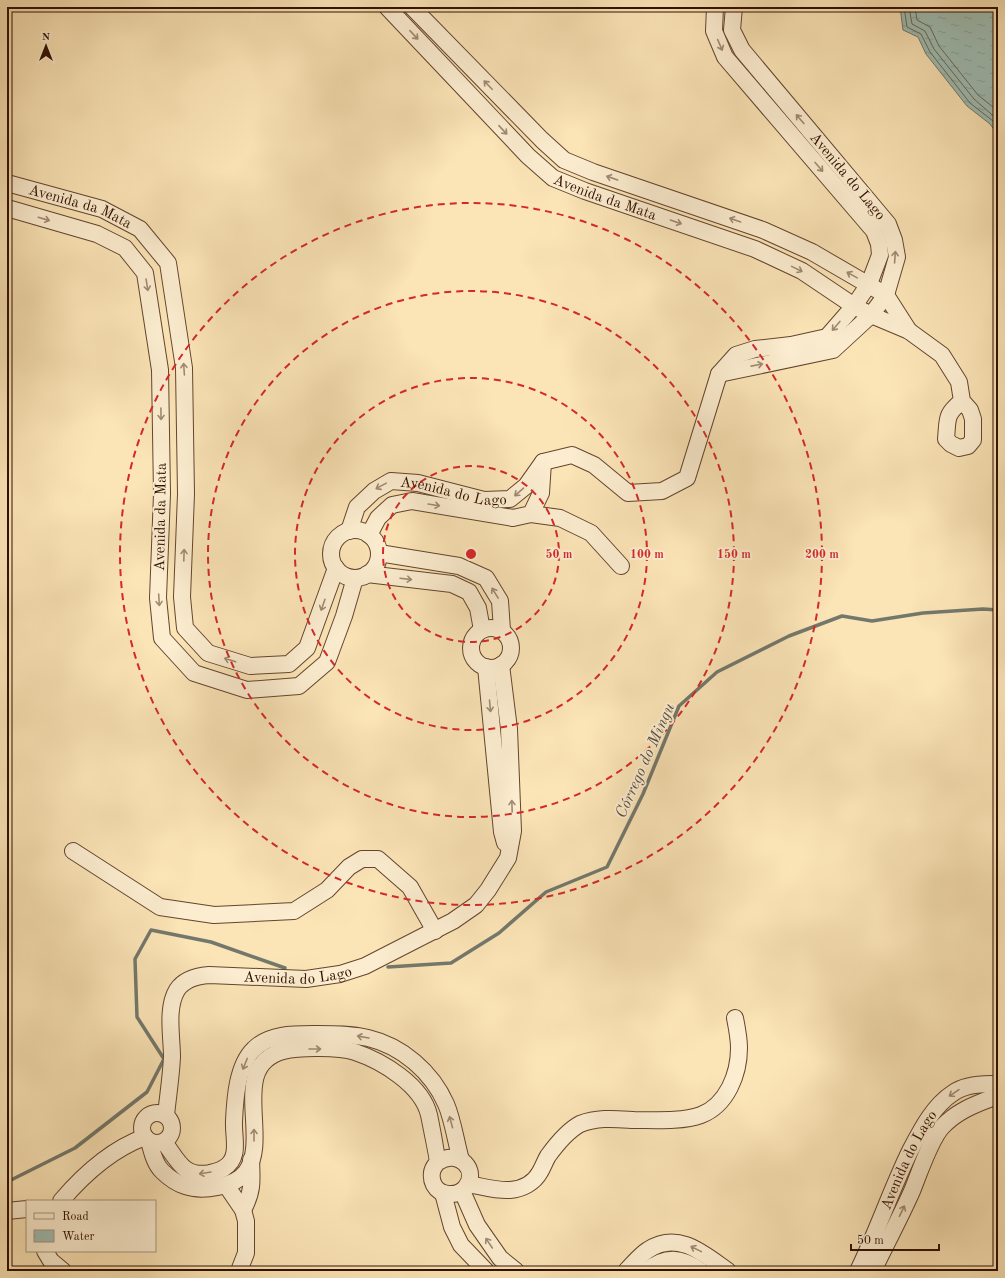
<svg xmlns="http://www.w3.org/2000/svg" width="1005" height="1278" font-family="'Old Standard TT',serif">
<defs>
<pattern id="water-ripples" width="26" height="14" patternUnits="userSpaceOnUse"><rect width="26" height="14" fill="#9fbeb4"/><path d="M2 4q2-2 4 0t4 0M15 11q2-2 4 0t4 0" fill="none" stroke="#89a299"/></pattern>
</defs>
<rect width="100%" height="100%" fill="#fbe4b6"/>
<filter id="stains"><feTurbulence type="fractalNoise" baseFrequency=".005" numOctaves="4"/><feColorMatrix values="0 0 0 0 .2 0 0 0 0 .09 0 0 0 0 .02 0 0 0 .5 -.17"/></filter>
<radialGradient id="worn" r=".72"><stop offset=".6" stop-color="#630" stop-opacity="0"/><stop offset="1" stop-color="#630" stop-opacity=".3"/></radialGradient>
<path fill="url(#water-ripples)" stroke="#73786c" d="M900 7H998V135L990 124 967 106 926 54 918 37 903 30Z"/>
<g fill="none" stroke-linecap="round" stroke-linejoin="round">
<g stroke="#68675a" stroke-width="1">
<path d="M904 7 907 27 921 34 930 52 970 103 993 121 998 128"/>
<path d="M909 7 912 24 925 31 934 49 974 99 998 120"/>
<path d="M915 7 917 20 930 27 939 46 978 95 998 111"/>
</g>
<g stroke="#73786c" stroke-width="3.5">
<path d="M388 967 451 963 499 933 546 892 607 867 643 794 679 706 717 672 789 636 842 616 872 621 923 613 983 609 998 610"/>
<path d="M7 1182 75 1148 147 1092 164 1059 137 1017 135 959 151 930 211 942 285 968"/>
</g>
<defs>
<g id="minor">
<path id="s1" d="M387 7 528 156 553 178 585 191 755 249 802 271 854 306 871 315 909 331 942 355 959 382 962 401 970 410 973 419V440L968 446 959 448 951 444 946 439C948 418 945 415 962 401"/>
<path d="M412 7 542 140 564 160 593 172 763 230 812 252 886 295 909 331"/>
<path id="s2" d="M7 183 102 209 140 229 168 263 184 368 186 494 182 597 185 628 208 653 250 666 289 664 307 648 336 568"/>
<path d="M7 208 97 234 125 248 145 273 160 370 162 494 158 598 162 638 194 673 247 690 299 686 327 662 344 616 355 578"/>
<path d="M719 374 833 350 871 315 886 295 897 257 894 240 888 224 742 50 732 30 734 7"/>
<path d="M531 514 560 518 591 533 621 566"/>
<circle cx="355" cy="554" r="24"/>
<path id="s3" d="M349 531 357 507 374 491 391 481 418 483 484 500 510 499 526 486 543 462 572 455 594 465 628 493 662 491 687 478 719 374 736 355 755 349 791 345 827 337 854 306 869 284 880 255 879 244 874 231 725 57 714 31 715 7"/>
<path d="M369 535 378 518 392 505 412 501 513 518 531 514 541 493 543 462"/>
<path d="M379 553 459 566 486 578 500 601 502 630"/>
<path d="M367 574 452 584 469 592 478 608 482 630"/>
<circle cx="491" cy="648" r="20"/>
<path d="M486 667 502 832 505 843"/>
<path d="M73 851 160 907 214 915 294 911 327 890 349 867 362 859H378L410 887 435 931"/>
<circle cx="157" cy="1128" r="15"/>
<path id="s4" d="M166 1115C168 1096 171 1077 172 1057 172 1037 166 1008 177 990 184 979 197 976 209 975L306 979 340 974 365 966 453 921 476 905 488 890 508 858 513 831 509 729 501 665"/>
<path d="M149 1141C152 1151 154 1163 162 1171 168 1177 176 1183 185 1186 202 1192 235 1187 246 1172 271 1138 228 1066 283 1051 299 1047 340 1047 355 1052 382 1061 422 1085 429 1115 430 1120 438 1159 437 1162 437 1164 435 1165 434 1167 431 1172 431 1179 434 1185 440 1196 457 1197 465 1188 480 1171 459 1148 438 1162"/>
<path d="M164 1142C178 1160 183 1178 210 1173 214 1172 220 1171 224 1168 241 1158 233 1137 234 1121 235 1099 237 1065 254 1049 270 1033 296 1034 317 1034 334 1034 351 1034 368 1038 402 1046 432 1072 446 1104 453 1120 456 1143 461 1160"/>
<path d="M468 1184C481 1186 496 1191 510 1190 522 1189 534 1183 540 1172 543 1167 545 1161 548 1156 556 1145 567 1131 580 1124 598 1117 616 1119 634 1120 654 1120 682 1122 701 1115 727 1105 739 1074 739 1048 739 1038 737 1028 735 1018"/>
<path d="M226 1185 243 1210 246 1221V1253L239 1271"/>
<path d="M462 1191 477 1225 500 1258 516 1271"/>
<path d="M443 1193 452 1227 461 1245 486 1271"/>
<path d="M61 1201C84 1174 112 1149 145 1137"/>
<path d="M243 1210C253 1191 252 1182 251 1160"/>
<path d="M7 1211 27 1209"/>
<path d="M45 1251 51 1261 63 1271"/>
<path d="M626 1271C633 1264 640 1255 648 1250 678 1230 704 1254 728 1271"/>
<path d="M646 1271C666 1255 681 1257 701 1271"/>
<path id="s5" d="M858 1271C877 1232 891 1190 910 1151 921 1130 933 1106 953 1093 964 1085 978 1084 991 1084"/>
<path d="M873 1271C886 1244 900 1218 912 1191 919 1174 930 1140 942 1127 956 1112 973 1105 992 1098"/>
</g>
</defs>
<use href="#minor" stroke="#63452e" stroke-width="18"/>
<use href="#minor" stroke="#fcedd0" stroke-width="16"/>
</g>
<defs><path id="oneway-shaft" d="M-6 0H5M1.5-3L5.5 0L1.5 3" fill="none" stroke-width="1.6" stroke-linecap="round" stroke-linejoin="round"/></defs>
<g stroke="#a08a73">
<use href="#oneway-shaft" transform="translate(414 35) rotate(47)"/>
<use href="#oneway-shaft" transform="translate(720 45) rotate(67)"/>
<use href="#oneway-shaft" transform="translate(488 85) rotate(-134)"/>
<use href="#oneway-shaft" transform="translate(800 119) rotate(-130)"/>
<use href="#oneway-shaft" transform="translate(503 130) rotate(47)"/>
<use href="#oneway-shaft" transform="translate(819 167) rotate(49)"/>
<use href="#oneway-shaft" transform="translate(612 178) rotate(-161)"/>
<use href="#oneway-shaft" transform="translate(44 219) rotate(16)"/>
<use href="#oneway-shaft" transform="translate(735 220) rotate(-161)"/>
<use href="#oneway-shaft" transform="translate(676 222) rotate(19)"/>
<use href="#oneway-shaft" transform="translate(895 257) rotate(-86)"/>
<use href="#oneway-shaft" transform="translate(797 269) rotate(26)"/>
<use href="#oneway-shaft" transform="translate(852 275) rotate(-151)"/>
<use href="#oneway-shaft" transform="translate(147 285) rotate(81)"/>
<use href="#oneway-shaft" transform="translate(836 326) rotate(131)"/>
<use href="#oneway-shaft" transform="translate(757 365) rotate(-11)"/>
<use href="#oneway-shaft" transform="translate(184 369) rotate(-94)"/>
<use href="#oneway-shaft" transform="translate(161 414) rotate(89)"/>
<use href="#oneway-shaft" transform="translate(381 486) rotate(151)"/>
<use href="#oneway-shaft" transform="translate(519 492) rotate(139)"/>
<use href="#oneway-shaft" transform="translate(434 505) rotate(9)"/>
<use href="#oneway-shaft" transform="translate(184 555) rotate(-88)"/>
<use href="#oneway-shaft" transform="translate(406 579) rotate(7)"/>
<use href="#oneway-shaft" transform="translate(495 593) rotate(-122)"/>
<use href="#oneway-shaft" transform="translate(159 600) rotate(87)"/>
<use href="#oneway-shaft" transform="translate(323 605) rotate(109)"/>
<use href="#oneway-shaft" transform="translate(230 660) rotate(-162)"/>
<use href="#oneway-shaft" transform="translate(490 706) rotate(85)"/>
<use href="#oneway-shaft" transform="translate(512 806) rotate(-92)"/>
<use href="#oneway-shaft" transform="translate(363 1037) rotate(-170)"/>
<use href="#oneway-shaft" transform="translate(315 1049)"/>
<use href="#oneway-shaft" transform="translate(245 1064) rotate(112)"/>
<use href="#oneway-shaft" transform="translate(954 1093) rotate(146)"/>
<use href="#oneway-shaft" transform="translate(451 1122) rotate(-105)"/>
<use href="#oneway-shaft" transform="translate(254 1135) rotate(-90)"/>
<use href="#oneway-shaft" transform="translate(205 1173) rotate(171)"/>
<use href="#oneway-shaft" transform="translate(902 1211) rotate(-64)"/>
<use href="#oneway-shaft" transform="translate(489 1243) rotate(-124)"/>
<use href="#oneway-shaft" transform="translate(696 1249) rotate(-154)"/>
</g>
<g fill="none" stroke="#d62828" stroke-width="2" stroke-dasharray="7 5">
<circle cx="471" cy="554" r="88"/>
<circle cx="471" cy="554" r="176"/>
<circle cx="471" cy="554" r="263"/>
<circle cx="471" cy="554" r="351"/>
</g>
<g text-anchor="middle" stroke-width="4" stroke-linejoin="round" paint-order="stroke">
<g font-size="15" fill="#301001" stroke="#fcedd0">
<text transform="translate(848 176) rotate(50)" y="5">Avenida do Lago</text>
<text dy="5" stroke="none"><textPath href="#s1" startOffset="294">Avenida da Mata</textPath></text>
<text dy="5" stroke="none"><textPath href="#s2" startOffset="77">Avenida da Mata</textPath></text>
<text dy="5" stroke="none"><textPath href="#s3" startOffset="132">Avenida do Lago</textPath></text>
<text transform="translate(160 517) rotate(-89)" y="5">Avenida da Mata</text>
<text dy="5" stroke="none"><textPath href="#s4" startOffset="252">Avenida do Lago</textPath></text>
<text dy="5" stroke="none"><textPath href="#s5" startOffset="122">Avenida do Lago</textPath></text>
</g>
<g font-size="16" font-style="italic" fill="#574d40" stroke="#fcedd0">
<text transform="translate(644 760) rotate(-66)" y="6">Córrego do Mingu</text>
</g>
</g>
<circle cx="471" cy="554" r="6" fill="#d62828" stroke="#fcedd0" stroke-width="2"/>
<g font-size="12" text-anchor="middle" font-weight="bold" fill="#d62828" stroke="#fcedd0" stroke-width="4" stroke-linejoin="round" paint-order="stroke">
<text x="559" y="558">50 m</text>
<text x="647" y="558">100 m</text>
<text x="734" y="558">150 m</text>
<text x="822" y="558">200 m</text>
</g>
<rect width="1005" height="1278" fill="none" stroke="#fbe4b6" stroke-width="24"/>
<rect x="8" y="8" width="989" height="1262" fill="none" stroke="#301001" stroke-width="2"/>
<rect x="12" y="12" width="981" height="1254" fill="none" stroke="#301001"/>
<rect x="26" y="1200" width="130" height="52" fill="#fcedd0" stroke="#aa957d"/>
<rect x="34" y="1213" width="20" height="6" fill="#fcedd0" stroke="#aa957d"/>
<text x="62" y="1220" font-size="12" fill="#301001">Road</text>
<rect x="34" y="1230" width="20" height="12" fill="url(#water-ripples)" stroke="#aa957d"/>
<text x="62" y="1240" font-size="12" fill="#301001">Water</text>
<g transform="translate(46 46)" stroke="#fcedd0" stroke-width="3" paint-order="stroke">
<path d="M0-3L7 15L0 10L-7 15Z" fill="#301001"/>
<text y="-6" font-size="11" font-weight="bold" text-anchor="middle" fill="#301001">N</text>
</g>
<path d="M851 1244v6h88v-6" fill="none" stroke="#301001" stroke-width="2"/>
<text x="857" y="1244" font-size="12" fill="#301001" stroke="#fcedd0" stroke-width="3" paint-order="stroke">50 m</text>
<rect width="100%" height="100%" filter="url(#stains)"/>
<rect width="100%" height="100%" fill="url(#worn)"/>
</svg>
